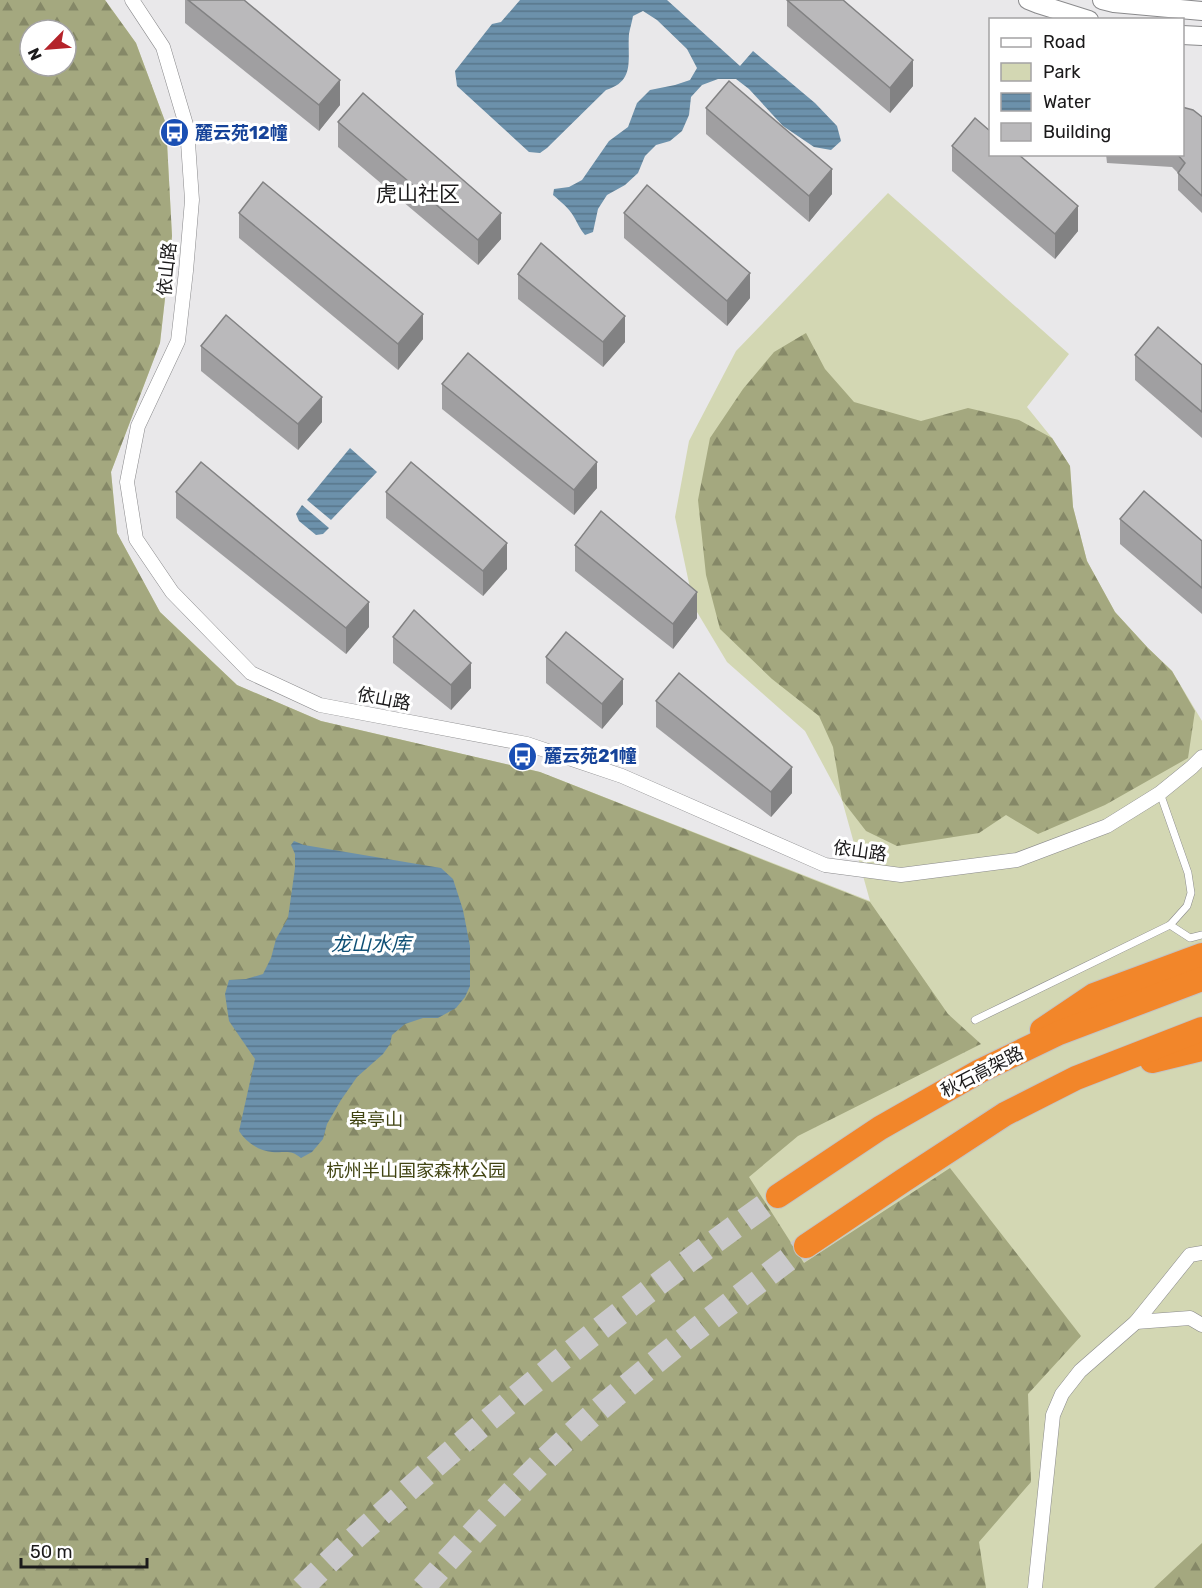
<svg xmlns="http://www.w3.org/2000/svg" width="1202" height="1588" font-family="Rubik,'Noto Sans SC',sans-serif">
<defs>
<pattern id="forest-firs" width="22" height="20" patternUnits="userSpaceOnUse" patternTransform="scale(1.5)"><rect width="22" height="20" fill="#a4a87f"/><path d="M5 1l3.5 6h-7zM16 11l3.5 6h-7z" fill="#858867"/></pattern>
<pattern id="water-rules" width="6" height="5" patternUnits="userSpaceOnUse" patternTransform="scale(1.5)"><rect width="6" height="5" fill="#6c91ab"/><path d="M0 2.5h6" fill="none" stroke="#58768a"/></pattern>
</defs>
<rect width="100%" height="100%" fill="#e9e8ea"/>
<path fill="#d3d7b3" fill-rule="evenodd" d="M0 0H105L136 43 166 124 172 236 160 343 111 472 117 533 160 612 237 685 321 721 540 772 870 901 842 800 805 731 727 662 694 607 675 517 689 441 736 351 888 193 1069 354 1027 407 1052 438 1070 466 1073 507 1087 561 1115 612 1148 648 1172 671 1202 721V1588H0ZM30 30H66V66H30Z"/>
<g fill="url(#forest-firs)" fill-rule="evenodd">
<path d="M0 0H105L136 43 166 124 172 236 160 343 111 472 117 533 160 612 237 685 321 721 540 772 870 902 948 1014 981 1044 798 1136 749 1177 804 1263 950 1168 1081 1336 1028 1394 1031 1482 979 1542 986 1588H0ZM30 30H66V66H30Z"/>
<path d="M806 333 825 369 854 402 921 421 968 408 1019 420 1052 438 1070 466 1073 507 1087 561 1115 612 1148 648 1172 671 1195 711 1188 758 1105 805 1038 834 1006 815 979 833 897 846 866 831 842 800 833 747 819 716 772 679 720 629 706 575 698 500 710 438 743 389 774 352Z"/>
<path d="M1202 1543V1588H1154Z"/>
</g>
<g fill="url(#water-rules)">
<path d="M520 0H667L740 66 753 51 815 103 837 126 841 141 831 150 814 147 783 126 749 89 736 79H718L702 85 691 97 689 115 682 131 670 141 656 145 645 156 638 173 625 185 607 195 598 209 593 232 585 235C580 229 578 224 574 217 569 208 561 202 553 195L554 189 569 187 582 180 609 141 628 127 637 103 650 90 675 85 690 80 697 68 687 49 657 20 643 11 633 16C632 22 630 28 629 34 627 58 636 81 606 90L547 148 540 153 529 152 457 86 455 71 492 24 501 22Z"/>
<path d="M350 448 377 472 331 520 307 500Z"/>
<path d="M302 505 329 528 323 534 316 535 299 521 296 514Z"/>
<path d="M294 841 304 845 441 868 453 879 463 910 470 946V986L465 997 456 1008 438 1018H423L405 1024 392 1035 390 1044 383 1054 357 1077 341 1100 327 1124 323 1139 312 1152 301 1158C290 1149 286 1153 272 1152 259 1151 246 1142 239 1131L255 1059 229 1021 225 994 229 980 246 979 263 974 271 958 276 939 288 918 295 868V854L291 845Z"/>
</g>
<g fill="none" stroke-linecap="round" stroke-linejoin="round">
<g stroke="#cac9cb" stroke-width="24" stroke-dasharray="24 12" stroke-linecap="butt">
<path d="M302 1588C332 1558 363 1530 395 1502 516 1392 644 1291 778 1196"/>
<path d="M423 1588C477 1527 534 1467 595 1413 663 1354 734 1300 806 1246"/>
</g>
<defs>
<g id="lane">
<path d="M1170 925 1190 938 1202 935"/>
<path d="M975 1020 1170 925 1187 906 1191 893 1188 873 1160 793"/>
</g>
<g id="street">
<path d="M132 0 163 47 187 128 192 200 186 271 178 341 138 426 127 482 136 539 172 592 251 673 320 705 527 744 622 776 825 865 901 875 1017 860 1107 826 1160 793 1192 767 1202 757"/>
<path d="M1136 1322 1190 1318 1202 1325"/>
<path d="M1035 1588 1053 1415 1062 1394 1080 1371 1136 1322 1190 1255 1202 1253"/>
</g>
<g id="secondary">
<path d="M1028 0 1038 4 1089 20"/>
<path d="M1102 0 1114 3 1202 11"/>
<path d="M1182 35 1202 36"/>
</g>
<g id="highway">
<path d="M1042 1030 1094 995 1202 955"/>
<path d="M1152 1061 1202 1049"/>
<path d="M778 1196 880 1128 980 1071 1059 1033 1202 979"/>
<path d="M806 1246 904 1180 1005 1114 1076 1078 1202 1029"/>
</g>
</defs>
<use href="#lane" stroke="#8a8a8c" stroke-width="8"/>
<use href="#street" stroke="#8a8a8c" stroke-width="15"/>
<use href="#secondary" stroke="#8a8a8c" stroke-width="20"/>
<use href="#highway" stroke="#c4c3c4" stroke-width="26"/>
<use href="#lane" stroke="#fff" stroke-width="7"/>
<use href="#street" stroke="#fff" stroke-width="14"/>
<use href="#secondary" stroke="#fff" stroke-width="18"/>
<use href="#highway" stroke="#f2862a" stroke-width="24"/>
</g>
<g fill="#a09fa1">
<path d="M185 0H244L340 105 319 131 185 23Z"/>
<path d="M787 0 913 86 890 113 787 26Z"/>
<path d="M706 108 832 194 809 222 706 134Z"/>
<path d="M1202 117V213L1178 190V173L1172 167 1107 163 1106 154H1182Z"/>
<path d="M338 122 501 239 478 265 338 147Z"/>
<path d="M952 146 1078 231 1055 259 952 171Z"/>
<path d="M239 213 423 339 398 370 239 238Z"/>
<path d="M624 213 750 298 727 326 624 238Z"/>
<path d="M518 274 625 342 603 367 518 299Z"/>
<path d="M201 346 322 422 298 450 201 371Z"/>
<path d="M1135 355 1202 365V438L1135 380Z"/>
<path d="M442 384 597 488 574 515 442 409Z"/>
<path d="M176 492 369 627 346 654 176 518Z"/>
<path d="M386 492 507 569 483 596 386 518Z"/>
<path d="M1120 519 1202 541V614L1120 544Z"/>
<path d="M575 545 697 618 673 649 575 571Z"/>
<path d="M393 637 471 688 451 710 393 663Z"/>
<path d="M546 657 623 704 602 729 546 683Z"/>
<path d="M656 701 792 793 771 817 656 727Z"/>
</g>
<g fill="#828283">
<path d="M913 60V86L890 113V88Z"/>
<path d="M340 80V105L319 131V105Z"/>
<path d="M832 169V194L809 222V196Z"/>
<path d="M1078 206V231L1055 259V234Z"/>
<path d="M501 213V239L478 265V240Z"/>
<path d="M750 273V298L727 326V301Z"/>
<path d="M423 314V339L398 370V344Z"/>
<path d="M625 316V342L603 367V342Z"/>
<path d="M322 397V422L298 450V424Z"/>
<path d="M597 462V488L574 515V490Z"/>
<path d="M507 543V569L483 596V571Z"/>
<path d="M697 592V618L673 649V624Z"/>
<path d="M369 602V627L346 654V628Z"/>
<path d="M471 663V688L451 710V685Z"/>
<path d="M623 679V704L602 729V704Z"/>
<path d="M792 767V793L771 817V792Z"/>
</g>
<g fill="#bab9bb" stroke="#828283" stroke-width="1.5">
<path d="M188 0H244L340 80 319 105Z"/>
<path d="M787 0H843L913 60 890 88Z"/>
<path d="M729 81 832 169 809 196 706 108Z"/>
<path d="M363 93 501 213 478 240 338 122Z"/>
<path d="M1182 107 1193 110 1202 117V196L1178 173 1185 163 1177 154H1182Z"/>
<path d="M975 118 990 131V154H1018L1078 206 1055 234 952 146Z"/>
<path d="M263 182 423 314 398 344 239 213Z"/>
<path d="M647 185 750 273 727 301 624 213Z"/>
<path d="M541 243 625 316 603 342 518 274Z"/>
<path d="M226 315 322 397 298 424 201 346Z"/>
<path d="M1158 327 1202 365V412L1135 355Z"/>
<path d="M468 353 597 462 574 490 442 384Z"/>
<path d="M201 462 369 602 346 628 176 492Z"/>
<path d="M411 462 507 543 483 571 386 492Z"/>
<path d="M1144 491 1202 541V588L1120 519Z"/>
<path d="M601 511 697 592 673 624 575 545Z"/>
<path d="M414 610 471 663 451 685 393 637Z"/>
<path d="M566 632 623 679 602 704 546 657Z"/>
<path d="M679 673 792 767 771 792 656 701Z"/>
</g>
<defs>
<symbol id="bus-disc" viewBox="-11 -11 22 22"><circle r="9.5" fill="#1a4fb4" stroke="#fff"/><path d="M-5-6H5V4H4V6H2V4H-2V6H-4V4H-5ZM-3.5-4V0h7V-4ZM-3.5 1.2v1.5H-2V1.2ZM2 1.2v1.5H3.5V1.2Z" fill="#fff"/></symbol>
</defs>
<g fill-rule="evenodd">
<use href="#bus-disc" x="158" y="116" width="33" height="33"/>
<use href="#bus-disc" x="506" y="740" width="33" height="33"/>
</g>
<g text-anchor="middle" stroke-width="6" stroke-linejoin="round" paint-order="stroke">
<g font-size="18" font-weight="bold" fill="#164399" stroke="#fff" text-anchor="start">
<text x="195" y="139">麓云苑12幢</text>
<text x="544" y="762">麓云苑21幢</text>
</g>
<g font-size="18" fill="#1b1a1b" stroke="#fff">
<text transform="translate(167 269) rotate(-84)" y="6">依山路</text>
<text transform="translate(384 699) rotate(11)" y="6">依山路</text>
<text transform="translate(860 851) rotate(8)" y="6">依山路</text>
<text transform="translate(982 1072) rotate(-27)" y="6">秋石高架路</text>
</g>
<g font-size="18" fill="#414412" stroke="#fff">
<text x="376" y="1126">皋亭山</text>
<text x="416" y="1177">杭州半山国家森林公园</text>
</g>
<g font-size="20" font-style="italic" fill="#0f5075" stroke="#fff">
<text x="371" y="951">龙山水库</text>
</g>
<g font-size="21" fill="#1b1a1b" stroke="#fff">
<text x="418" y="201">虎山社区</text>
</g>
</g>
<rect x="989" y="18" width="195" height="138" fill="#ffffff" stroke="#a4a3a4" stroke-width="1.5"/>
<rect x="1001" y="38" width="30" height="9" fill="#ffffff" stroke="#a4a3a4" stroke-width="1.5"/>
<text x="1043" y="48" font-size="18" fill="#1b1a1b">Road</text>
<rect x="1001" y="63" width="30" height="18" fill="#d3d7b3" stroke="#a4a3a4" stroke-width="1.5"/>
<text x="1043" y="78" font-size="18" fill="#1b1a1b">Park</text>
<rect x="1001" y="93" width="30" height="18" fill="url(#water-rules)" stroke="#a4a3a4" stroke-width="1.5"/>
<text x="1043" y="108" font-size="18" fill="#1b1a1b">Water</text>
<rect x="1001" y="123" width="30" height="18" fill="#bab9bb" stroke="#a4a3a4" stroke-width="1.5"/>
<text x="1043" y="138" font-size="18" fill="#1b1a1b">Building</text>
<g transform="translate(48 48) rotate(245)"><circle r="28" fill="#ffffff" stroke="#a4a3a4" stroke-width="1.5"/>
<path d="M0-4.5L10 22L0 15L-10 22Z" fill="#b4232a"/>
<text y="-9" font-size="16" font-weight="bold" text-anchor="middle" fill="#1b1a1b">N</text>
</g>
<path d="M21 1558v9h126v-9" fill="none" stroke="#1b1a1b" stroke-width="3"/>
<text x="30" y="1558" font-size="18" fill="#1b1a1b" stroke="#ffffff" stroke-width="4.5" paint-order="stroke">50 m</text>
</svg>
